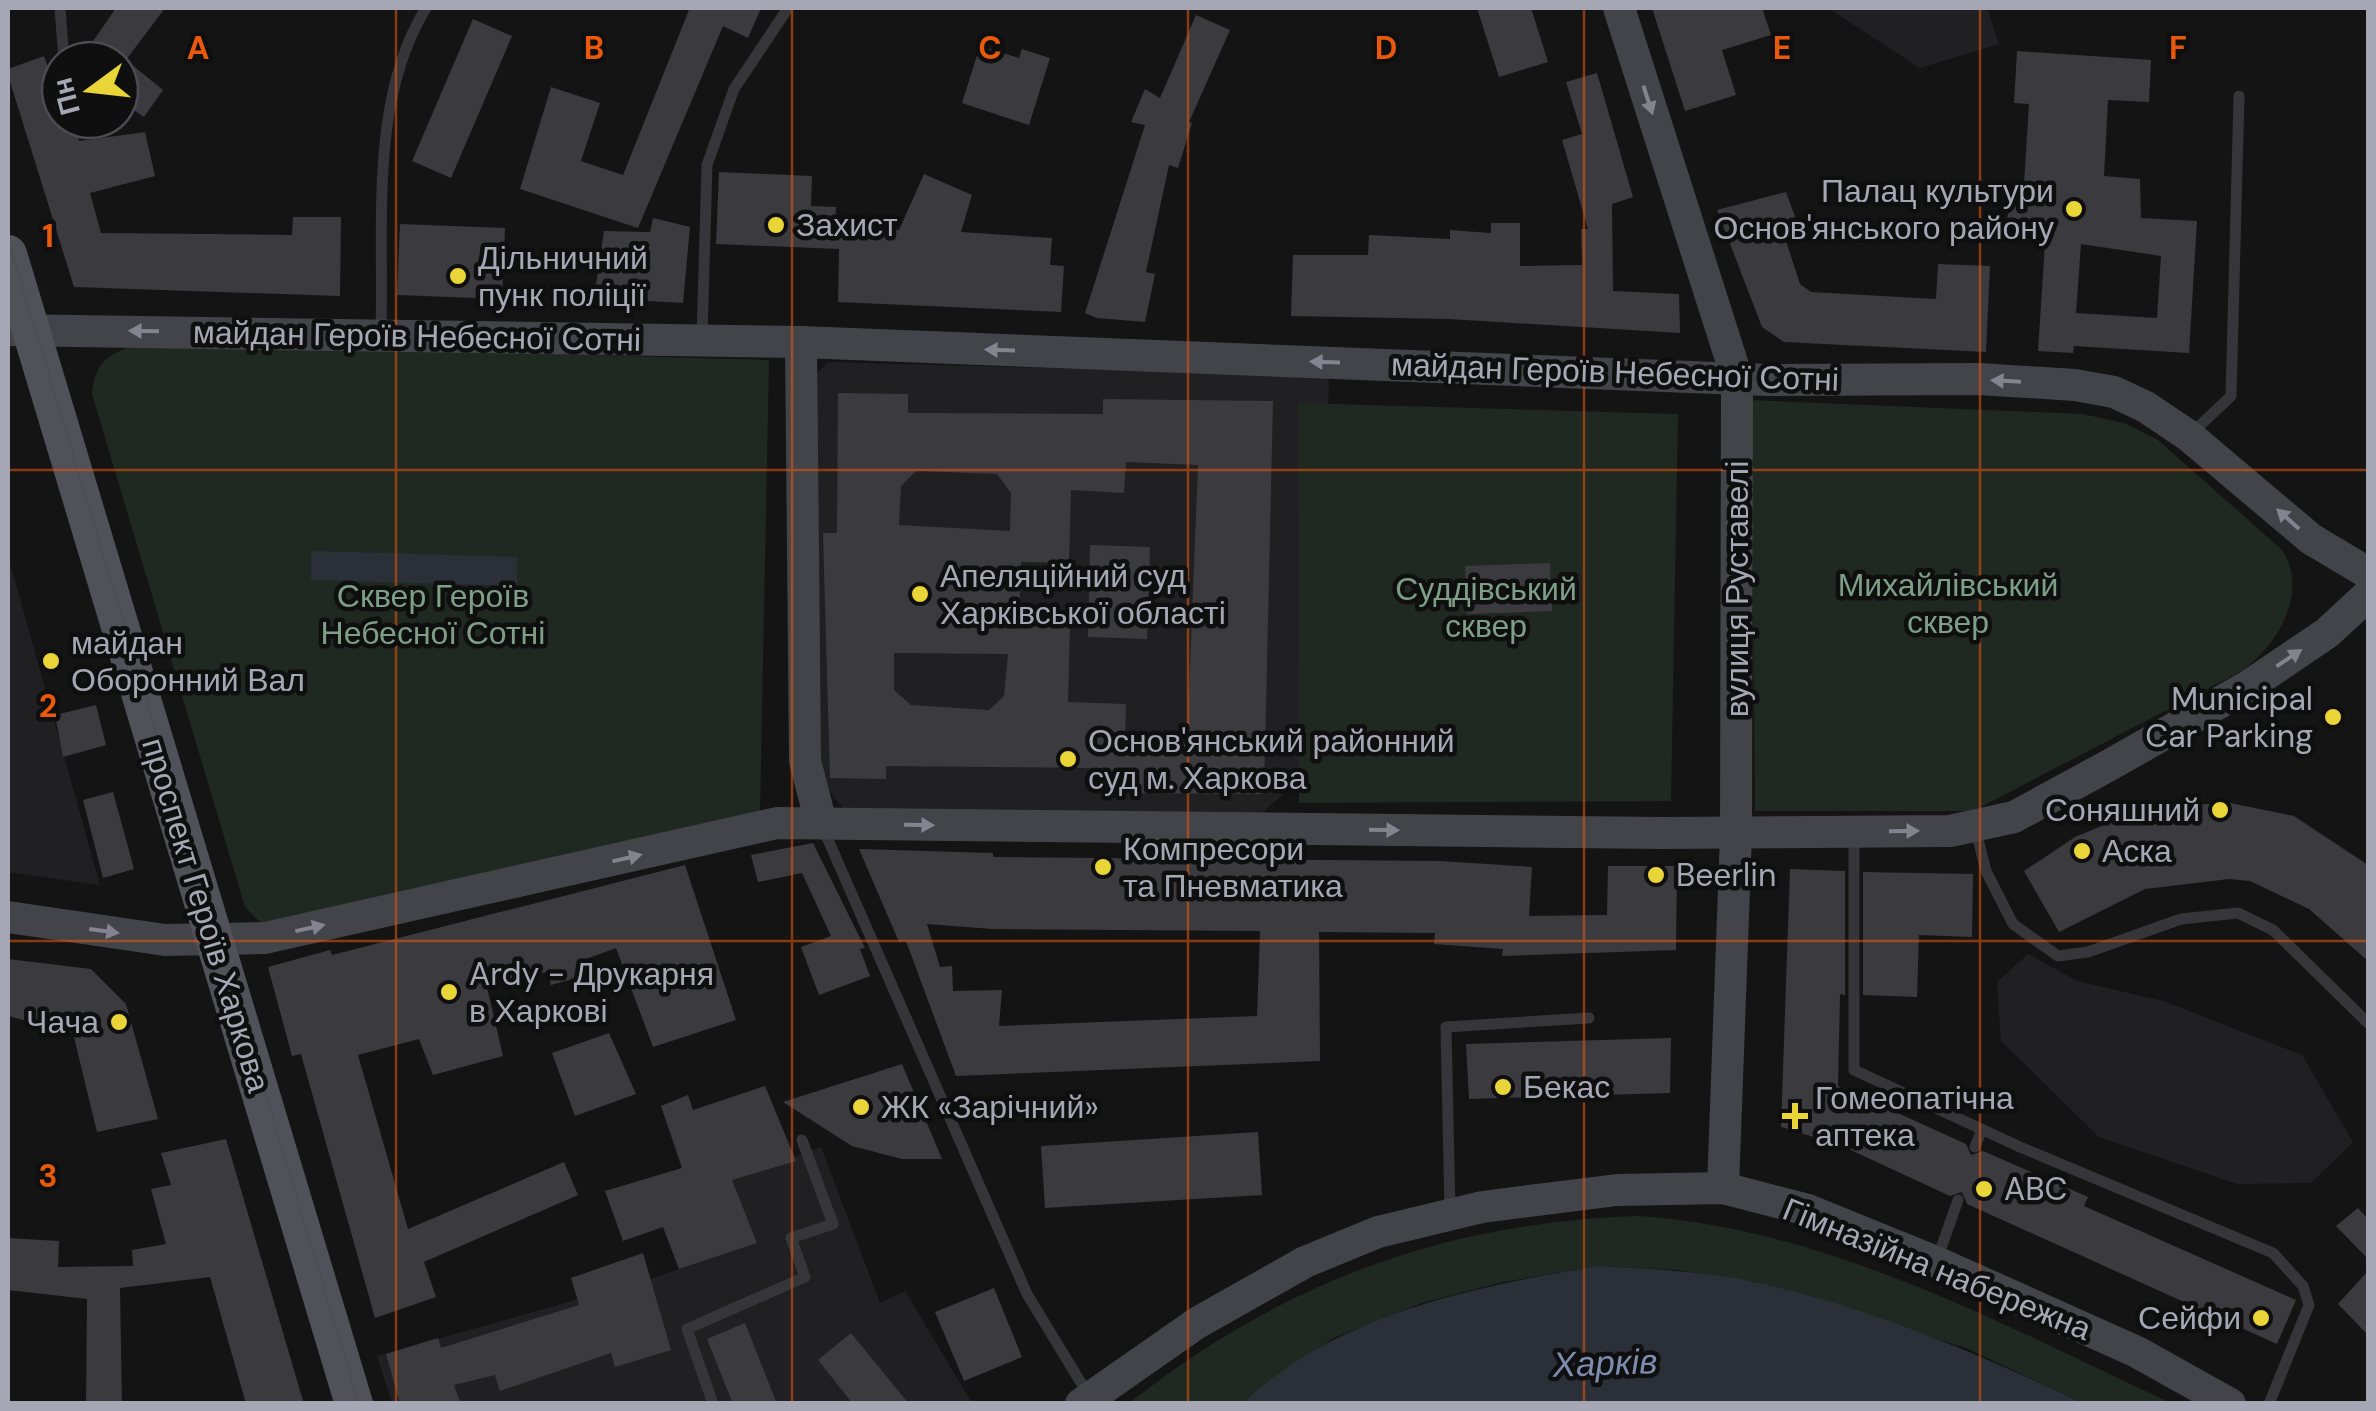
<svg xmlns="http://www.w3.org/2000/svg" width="2376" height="1411" font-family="'DM Sans',sans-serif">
<rect width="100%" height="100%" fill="#141415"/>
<g fill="#202022">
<path d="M1828 8H1987L1999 44 1920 68Z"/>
<path d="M828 362 1329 376 1319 763 1257 817 844 810 815 772 811 379Z"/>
<path d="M8 556 100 885 8 872Z"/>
<path d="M2028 954 2077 981 2163 1001 2302 1055 2353 1142 2311 1183 2237 1184 2099 1137 2001 1041 1997 982Z"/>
<path d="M821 1147 880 1303 905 1291 972 1403H392L377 1356 650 1279 756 1243 732 1180Z"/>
</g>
<g fill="#202822">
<path d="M152 343 769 360 760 813 261 923 245 907 92 394C94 356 120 347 152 343Z"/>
<path d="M1751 400 2083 414 2124 423 2158 440 2282 550C2310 592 2277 648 2238 673L1973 811H1755Z"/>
<path d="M1298 403 1678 414 1671 801 1299 803Z"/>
<path d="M1640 1216C1831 1230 2001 1324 2171 1403H2083L1966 1348 1756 1282 1679 1270 1598 1266 1503 1282 1422 1303 1333 1338 1243 1403 1128 1404C1282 1282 1444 1222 1640 1216Z"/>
</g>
<g fill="#2a2f38">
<path d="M311 551 517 557V586L311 580Z"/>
<path d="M1598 1266C1652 1269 1706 1271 1759 1283 1872 1308 1979 1354 2083 1403H1243C1338 1313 1473 1287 1598 1266Z"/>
</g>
<g fill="#3b3b3f" fill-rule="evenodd">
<path d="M116 8H165L126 60 163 90 144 117 120 101V60H80Z"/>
<path d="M683 8H761L748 38 723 26 638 228 520 189 551 87 600 103 581 161 623 175 689 10Z"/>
<path d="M1477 8H1531L1548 62 1499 77Z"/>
<path d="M1652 8H1762L1771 35 1722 50 1736 95 1685 111Z"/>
<path d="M1196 15 1230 30 1189 122 1192 123 1178 168 1169 165 1146 272 1155 274 1145 322 1097 318 1085 313 1145 125 1131 122 1145 89 1160 98Z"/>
<path d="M473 19 512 36 451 178 412 161Z"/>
<path d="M980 46 1019 58 1022 49 1050 58 1029 125 962 103Z"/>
<path d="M2017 51 2151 60 2149 102 2108 100 2104 176 2140 179 2141 218 2197 221 2189 353 2074 346 2073 353 2038 351 2046 228 2007 225 2009 198 2023 200 2029 104 2014 103ZM2081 244 2161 256 2157 318 2076 313Z"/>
<path d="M44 56 60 102V120H73L79 141 145 132 155 176 90 193 101 233 292 235 293 217H341L340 296 74 287 8 75V69Z"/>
<path d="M1597 73 1633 197 1612 204 1613 291 1679 294 1680 333 1449 319 1291 316 1293 255H1368L1369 235 1450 239V230L1491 233V223H1520V266L1582 265 1581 229H1588L1562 140 1582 134 1566 82Z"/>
<path d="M719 172 812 176 811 206 836 207 835 226 899 230 924 174 972 195 961 232 1052 238 1050 265 1064 266 1061 312 838 302 839 249 716 244Z"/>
<path d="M1786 192 1800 230 1784 235 1800 284 1811 292 1936 299 1938 264 1990 266 1986 352 1784 342 1762 327 1717 210Z"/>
<path d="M653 218 690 227 683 303 594 298 604 231 650 232Z"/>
<path d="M400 224 505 228 502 299 397 295Z"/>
<path d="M838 393 908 394V413L1103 414V399L1273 401 1264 794 1097 793V768L886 766V779L830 778 823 533H837ZM1126 462 1198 465 1187 742 1125 740 1126 704 1068 702 1070 627 1019 625 1021 562 1069 563 1071 490 1124 493ZM916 471 997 474 1011 493 1010 531 899 525 901 486ZM894 653 1008 654 1004 696 989 710 911 705 894 690Z"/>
<path d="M1090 545 1150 547 1147 639 1088 637Z"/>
<path d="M1550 563 1552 611 1467 614 1465 566Z"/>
<path d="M96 705 106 745 63 757 55 715Z"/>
<path d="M113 792 134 869 103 878 83 800Z"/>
<path d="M2230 803 2294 816 2368 865V961L2309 909 2250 881 2229 879 2145 889 2059 932 2024 871 2075 837 2123 817 2165 806Z"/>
<path d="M813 843 865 948 860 949 870 976 819 995 801 947 831 936 802 873 758 882 751 855Z"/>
<path d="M859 849 993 853V857L1440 861 1532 867 1529 916 1607 915 1608 866H1677L1676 950 1502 956 1503 949 1434 944 1435 933 1319 932 1320 1061 956 1076 906 941 899 942ZM927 924 992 929 1260 931 1257 1016 999 1026 1002 990 953 991 952 966 940 967Z"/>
<path d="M685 865 736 1020 653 1047 616 948 578 962 584 976 551 985 547 972 486 983 503 1056 433 1075 419 1039 358 1055 408 1229 564 1162 578 1195 424 1262 436 1297 375 1318 301 1054 292 1056 268 967 330 950 332 955Z"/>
<path d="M1790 869 1845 871V995L1840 994 1838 1086 1966 1144 1971 1155 1983 1151 2088 1197 2084 1206 2296 1300 2277 1344 1967 1204 1962 1192 1950 1196 1840 1145 1781 1127Z"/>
<path d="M1863 872 1973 874 1972 937 1919 935 1917 997 1863 995Z"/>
<path d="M8 959 91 969 126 1004 158 1119 97 1132 73 1033 8 1016Z"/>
<path d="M609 1033 636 1094 575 1116 552 1053Z"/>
<path d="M1671 1038 1670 1093 1469 1099 1466 1044Z"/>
<path d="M902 1064 942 1159H902L852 1146 783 1102Z"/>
<path d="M765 1086 796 1161 732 1180 757 1243 679 1269 663 1227 623 1241 605 1191 682 1168 661 1106 688 1095 693 1110Z"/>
<path d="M1258 1132 1262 1195 1045 1208 1041 1146Z"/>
<path d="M226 1139 304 1404H246L210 1277 120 1288 122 1404H86L87 1299 8 1290V1238L59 1241 58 1267 133 1266 132 1250 166 1244 151 1189 171 1185 161 1153Z"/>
<path d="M2358 1208 2368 1219V1259L2336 1226Z"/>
<path d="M643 1253 671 1350 615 1367 611 1353 500 1391 495 1375 454 1385 461 1404H400L386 1354 438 1338 441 1348 579 1305 571 1278Z"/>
<path d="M2368 1271V1335L2338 1304Z"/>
<path d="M994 1288 1022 1357 964 1381 935 1312Z"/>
<path d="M745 1323 777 1404H733L707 1339Z"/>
<path d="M851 1333 909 1404H853L818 1360Z"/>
</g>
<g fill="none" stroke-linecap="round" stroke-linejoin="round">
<g stroke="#35353a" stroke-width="11">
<path d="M60 8 64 60"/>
<path d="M381 330C384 225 369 100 426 8"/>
<path d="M702 337 707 165 734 89 788 8"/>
<path d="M2191 434 2231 396 2239 96"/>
<path d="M822 826 1027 1294 1089 1396"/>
<path d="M1975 827 1986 871 2013 924 2058 956 2088 952 2181 919 2238 913 2273 930 2368 1023"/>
<path d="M1854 836V1070L2020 1147 2273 1253 2303 1286 2309 1305 2269 1404"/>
<path d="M1975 1147 1982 1129"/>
<path d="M1450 1212 1446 1027 1589 1018"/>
<path d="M1938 1257 1958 1200"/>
<path d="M713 1404 687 1329 805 1277 791 1238 833 1224 802 1140"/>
</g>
<g stroke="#43434a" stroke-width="32">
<path d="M1619 8 1737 378 1736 834 1723 1188"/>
<path d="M8 330 801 342 1767 380 1979 379 2075 385 2114 392 2146 407 2189 436 2311 539 2368 573"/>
<path d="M801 342 805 761 821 823"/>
<path d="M8 917 165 940 265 938 777 823 1661 833 1950 831 2014 817 2106 767 2247 687 2327 633 2368 595"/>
<path d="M1081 1404 1197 1323 1305 1262 1378 1232 1482 1207 1617 1190 1723 1188 1808 1210 1936 1262 2137 1352 2230 1404"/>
</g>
<path stroke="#515159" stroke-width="38" d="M8 254 354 1404"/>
<path stroke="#4e4e55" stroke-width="2.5" d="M8 239 359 1404"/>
</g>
<defs><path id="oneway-solid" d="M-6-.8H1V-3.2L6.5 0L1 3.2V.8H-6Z" transform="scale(2.5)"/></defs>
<g fill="#838490">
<use href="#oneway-solid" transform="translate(1648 100) rotate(72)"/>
<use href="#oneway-solid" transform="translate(144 331) rotate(-179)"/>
<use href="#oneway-solid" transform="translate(1000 350) rotate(-178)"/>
<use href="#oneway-solid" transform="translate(1325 362) rotate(-178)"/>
<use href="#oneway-solid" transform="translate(2006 381) rotate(-177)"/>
<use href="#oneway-solid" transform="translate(2288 519) rotate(-138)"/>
<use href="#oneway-solid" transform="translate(2289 658) rotate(-34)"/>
<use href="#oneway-solid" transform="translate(919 825) rotate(1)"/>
<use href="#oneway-solid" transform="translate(1384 830) rotate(1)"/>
<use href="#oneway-solid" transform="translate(1904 831) rotate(-1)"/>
<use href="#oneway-solid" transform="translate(627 858) rotate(-13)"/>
<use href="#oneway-solid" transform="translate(310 928) rotate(-12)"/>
<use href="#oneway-solid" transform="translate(104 931) rotate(8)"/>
</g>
<path fill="none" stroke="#e8590c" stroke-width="2.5" stroke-opacity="0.55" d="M396 8V1404M792 8V1404M1188 8V1404M1584 8V1404M1980 8V1404M8 470H2368M8 941H2368"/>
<g fill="#e9d538" stroke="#0f0f10" stroke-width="4">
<circle cx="2074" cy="209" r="10"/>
<circle cx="776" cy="225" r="10"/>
<circle cx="458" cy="276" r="10"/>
<circle cx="920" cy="594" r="10"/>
<circle cx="51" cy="661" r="10"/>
<circle cx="2333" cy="717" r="10"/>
<circle cx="1068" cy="759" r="10"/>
<circle cx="2220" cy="810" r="10"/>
<circle cx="2082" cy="851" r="10"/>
<circle cx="1103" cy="867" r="10"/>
<circle cx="1656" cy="875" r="10"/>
<circle cx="449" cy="992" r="10"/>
<circle cx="119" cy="1022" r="10"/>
<circle cx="1503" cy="1087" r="10"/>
<circle cx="861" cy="1107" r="10"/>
<path d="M1790 1101h10v10h10v10h-10v10h-10v-10h-10v-10h10z"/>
<circle cx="1984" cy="1189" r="10"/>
<circle cx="2261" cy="1318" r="10"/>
</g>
<g text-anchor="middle" stroke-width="9" stroke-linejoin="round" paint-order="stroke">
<g font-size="32" fill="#a6a7b5" stroke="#0f0f10" text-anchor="start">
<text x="2054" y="202" text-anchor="end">Палац культури<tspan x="2054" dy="37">Основ'янського району</tspan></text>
<text x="796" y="236">Захист</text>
<text x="478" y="269">Дільничний<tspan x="478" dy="37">пунк поліції</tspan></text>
<text x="940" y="587">Апеляційний суд<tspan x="940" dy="37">Харківської області</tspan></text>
<text x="71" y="654">майдан<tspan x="71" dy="37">Оборонний Вал</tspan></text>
<text x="2313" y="710" text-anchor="end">Municipal<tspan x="2313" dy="37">Car Parking</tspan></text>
<text x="1088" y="752">Основ'янський районний<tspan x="1088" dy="37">суд м. Харкова</tspan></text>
<text x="2200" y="821" text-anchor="end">Соняшний</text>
<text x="1123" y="860">Компресори<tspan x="1123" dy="37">та Пневматика</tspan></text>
<text x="2102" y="862">Аска</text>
<text x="1676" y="886">Beеrlin</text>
<text x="469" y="985">Ardy - Друкарня<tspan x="469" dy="37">в Харкові</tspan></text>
<text x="99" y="1033" text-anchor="end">Чача</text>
<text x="1523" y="1098">Бекас</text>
<text x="1815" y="1109">Гомеопатічна<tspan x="1815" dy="37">аптека</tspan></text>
<text x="881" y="1118">ЖК «Зарічний»</text>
<text x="2004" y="1200">ABC</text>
<text x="2241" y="1329" text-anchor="end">Сейфи</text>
</g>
<g font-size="32" fill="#a6a7b5" stroke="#0f0f10">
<text transform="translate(417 336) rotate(1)" y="11">майдан Героїв Небесної Сотні</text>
<text transform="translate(1615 372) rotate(2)" y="11">майдан Героїв Небесної Сотні</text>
<text transform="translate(1737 589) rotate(-90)" y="11">вулиця Руставелі</text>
<text transform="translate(206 915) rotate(73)" y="11">проспект Героїв Харкова</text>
<text transform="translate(1937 1269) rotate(22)" y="11">Гімназійна набережна</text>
</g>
<g font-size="32" fill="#7e9f87" stroke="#0f0f10">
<text x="1948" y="596">Михайлівський<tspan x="1948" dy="37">сквер</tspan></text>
<text x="1486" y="600">Суддівський<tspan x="1486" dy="37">сквер</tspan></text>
<text x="433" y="607">Сквер Героїв<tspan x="433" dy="37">Небесної Сотні</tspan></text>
</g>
<g font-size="35" font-style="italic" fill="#7e8daf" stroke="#0f0f10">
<text transform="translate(1605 1363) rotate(-2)" y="12">Харків</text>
</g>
</g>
<g font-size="32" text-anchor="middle" font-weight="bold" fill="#e8590c" stroke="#0f0f10" stroke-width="9" stroke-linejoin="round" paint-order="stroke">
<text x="198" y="59">A</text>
<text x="594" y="59">B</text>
<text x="990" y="59">C</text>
<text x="1386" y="59">D</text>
<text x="1782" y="59">E</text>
<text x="2178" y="59">F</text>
<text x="48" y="247">1</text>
<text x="48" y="717">2</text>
<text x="48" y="1187">3</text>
</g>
<rect width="2376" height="1411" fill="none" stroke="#a6a7b5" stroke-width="20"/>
<g transform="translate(90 90) rotate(255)"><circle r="48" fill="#0f0f10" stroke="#4b4c52" stroke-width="2.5"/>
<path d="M0-8L18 38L0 25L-18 38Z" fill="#e9d538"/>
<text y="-15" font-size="28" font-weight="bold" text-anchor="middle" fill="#a6a7b5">Пн</text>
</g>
</svg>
